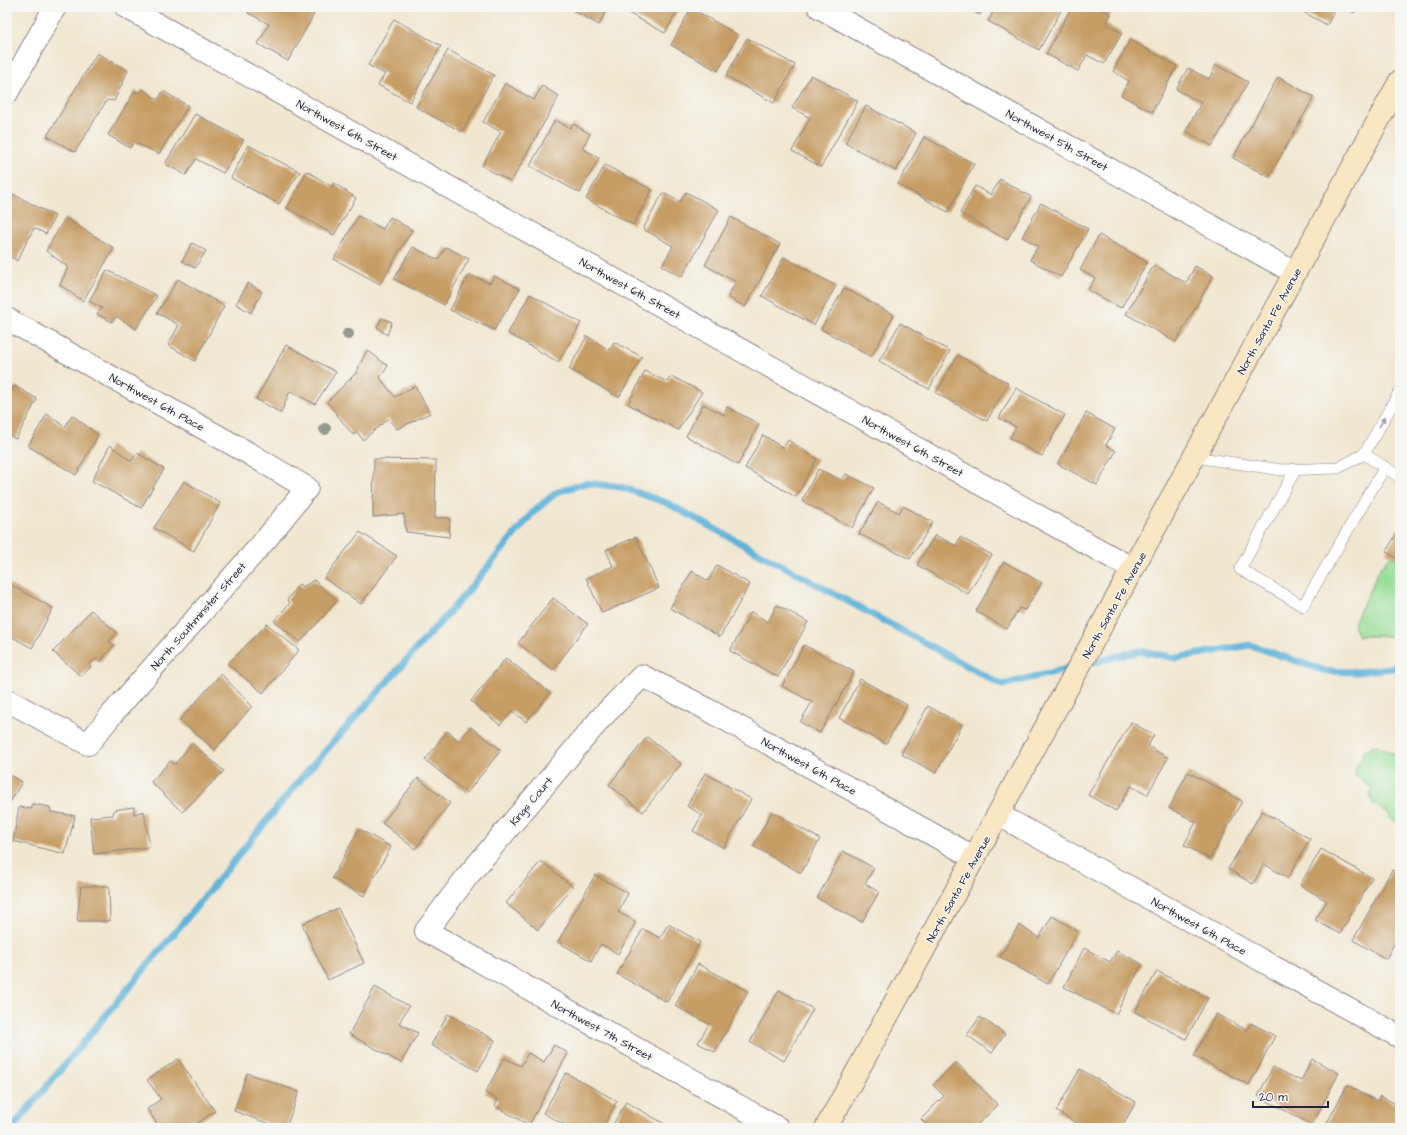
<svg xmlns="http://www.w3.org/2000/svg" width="1407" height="1135" font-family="'Architects Daughter',sans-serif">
<rect width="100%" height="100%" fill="#f6f6f2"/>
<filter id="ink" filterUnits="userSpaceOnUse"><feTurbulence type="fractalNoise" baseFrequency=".025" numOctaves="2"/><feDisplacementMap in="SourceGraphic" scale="8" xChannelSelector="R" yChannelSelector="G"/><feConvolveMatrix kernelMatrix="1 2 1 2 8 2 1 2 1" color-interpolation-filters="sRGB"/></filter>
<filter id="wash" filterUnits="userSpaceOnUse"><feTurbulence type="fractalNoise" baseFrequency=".012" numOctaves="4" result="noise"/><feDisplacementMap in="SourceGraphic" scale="16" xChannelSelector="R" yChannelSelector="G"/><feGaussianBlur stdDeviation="0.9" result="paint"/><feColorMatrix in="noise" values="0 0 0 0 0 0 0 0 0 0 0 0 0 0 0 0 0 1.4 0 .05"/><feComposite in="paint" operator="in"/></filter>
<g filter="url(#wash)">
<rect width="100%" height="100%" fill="#f1e7d0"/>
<g fill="#98df98" stroke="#5d806a">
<path d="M1392 556 1400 560V634L1395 636H1358L1354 628 1355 621 1382 564 1384 565 1388 558Z"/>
<path d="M1377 745 1394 754 1400 751V824L1388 818 1390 814 1373 804 1370 794 1372 788 1355 776V770L1365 750Z"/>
</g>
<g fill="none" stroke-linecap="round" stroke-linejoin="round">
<g stroke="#5eb3da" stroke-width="7">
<path d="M1086 664 1140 651 1176 658 1250 645 1325 671 1357 672 1400 667"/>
<path d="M12 1128 206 895 304 775 468 591 534 511 557 492 586 483 621 487 667 503 1002 685 1074 667"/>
</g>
</g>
<g id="blocks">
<g fill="#c69d65">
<path d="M251 7H318L288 61 258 44 269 24 248 13Z"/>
<path d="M567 7H608L599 25Z"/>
<path d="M617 7H680L665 33Z"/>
<path d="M966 7H984L980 15Z"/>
<path d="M996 7H1063L1039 50 988 21Z"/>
<path d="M1072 7H1097L1111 14 1106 24 1122 33 1104 64 1087 55 1078 71 1046 54Z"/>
<path d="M1299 7H1336L1327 25 1298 9Z"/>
<path d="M1343 7H1358L1354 13Z"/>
<path d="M691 8 738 35 718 71 671 45Z"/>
<path d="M394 19 441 46 410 102 378 85 385 74 368 65Z"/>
<path d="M747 38 795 65 774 103 726 76Z"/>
<path d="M1130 40 1177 66 1152 112 1121 95 1129 81 1113 71Z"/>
<path d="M448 50 494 75 462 132 416 107Z"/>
<path d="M97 53 128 71 114 101 107 100 75 152 47 136Z"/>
<path d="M1216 65 1248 82 1212 146 1186 131 1201 103 1176 89 1188 68 1209 79Z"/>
<path d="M811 75 858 101 821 167 792 151 810 118 792 108Z"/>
<path d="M1278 77 1314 97 1269 177 1233 158Z"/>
<path d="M505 83 534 100 542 86 559 96 511 182 482 166 501 132 483 122Z"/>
<path d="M143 89 158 100 163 91 188 106 159 154 134 142 130 148 108 135 135 91 140 93Z"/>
<path d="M866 106 916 133 896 171 845 143Z"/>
<path d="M195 114 244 140 223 173 196 159 186 175 165 164Z"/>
<path d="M555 120 570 128 573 124 590 134 582 148 599 158 580 193 530 166Z"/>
<path d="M924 137 974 164 948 212 898 184Z"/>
<path d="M248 145 300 172 279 204 231 178Z"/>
<path d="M605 165 652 190 633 225 586 199Z"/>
<path d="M307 171 332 187 334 183 356 198 334 235 287 208Z"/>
<path d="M1000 179 1031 197 1007 240 960 213 975 186 991 195Z"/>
<path d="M7 191 55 216 46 234 34 228 17 261 11 257 7 263Z"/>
<path d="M686 192 719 210 682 277 662 266 673 246 643 229 663 193 680 202Z"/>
<path d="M1041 203 1088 229 1061 277 1030 260 1038 246 1022 237Z"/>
<path d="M358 216 383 229 390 217 412 230 380 284 334 259Z"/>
<path d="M731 217 780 244 745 307 728 297 736 282 705 265Z"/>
<path d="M65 218 114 248 83 301 60 285 68 267 46 251Z"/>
<path d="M1099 235 1147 262 1121 308 1088 290 1095 278 1080 270Z"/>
<path d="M192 243 206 251 195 268 182 261Z"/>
<path d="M413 247 438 260 446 247 469 259 444 305 394 279Z"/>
<path d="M784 257 836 286 814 325 762 296Z"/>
<path d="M1154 265 1186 283 1195 266 1213 276 1176 342 1126 314Z"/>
<path d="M107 270 157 296 136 329 116 316 112 322 97 314 102 308 89 301Z"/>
<path d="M469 275 490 283 494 276 520 289 494 330 450 310Z"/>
<path d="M178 279 224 306 195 361 168 345 179 325 157 313Z"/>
<path d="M248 283 262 292 251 313 236 304Z"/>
<path d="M844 288 894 315 871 357 821 329Z"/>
<path d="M530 294 581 323 558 362 508 333Z"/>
<path d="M382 318 392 322 387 335 377 327Z"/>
<path d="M900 323 950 351 929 389 879 361Z"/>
<path d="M587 336 609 350 614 342 642 357 619 397 569 369Z"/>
<path d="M286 345 336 372 315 404 290 391 281 413 256 399Z"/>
<path d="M367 350 388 366 380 378 395 397 415 386 430 413 397 429 388 419 363 440 357 432 353 435 327 402 356 373Z"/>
<path d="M958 355 1008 383 987 421 936 393Z"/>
<path d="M645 371 667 382 671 376 702 392 678 430 628 404Z"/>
<path d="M15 386 37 399 16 439 7 434V396Z"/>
<path d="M1016 388 1065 415 1042 456 1010 438 1016 427 999 418Z"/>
<path d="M703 404 724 415 727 407 759 424 738 465 686 436Z"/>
<path d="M1086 413 1115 429 1106 445 1116 451 1097 485 1058 464Z"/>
<path d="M47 414 65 427 72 415 98 435 76 475 28 446Z"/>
<path d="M763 435 783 448 788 440 817 459 796 497 745 468Z"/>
<path d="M110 445 131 461 137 453 164 469 141 508 92 481Z"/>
<path d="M374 459 436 460 435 518H450L449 537 406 532 404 514 373 517Z"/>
<path d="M818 469 841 480 846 474 874 488 852 528 802 501Z"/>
<path d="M184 481 220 503 194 551 154 528Z"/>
<path d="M878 502 899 513 903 506 933 522 910 559 859 534Z"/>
<path d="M1400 527V560L1386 552Z"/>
<path d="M360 532 397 556 361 604 324 578Z"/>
<path d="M935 535 956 546 960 537 992 555 968 594 917 565Z"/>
<path d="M636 537 659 588 602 613 586 578 613 566 606 550Z"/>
<path d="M1004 562 1042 583 1025 610 1019 608 1007 629 976 611Z"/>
<path d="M717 565 750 584 720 637 670 608 692 571 708 581Z"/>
<path d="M314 580 337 601 300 642 274 621 290 603 287 600 299 584 303 587Z"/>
<path d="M7 583 53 608 32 648 7 634Z"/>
<path d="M553 598 588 624 553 670 518 643Z"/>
<path d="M777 605 808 622 778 677 730 651 751 612 768 622Z"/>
<path d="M91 610 117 633 109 641 114 645 100 662 96 659 89 664 91 667 81 676 53 652Z"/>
<path d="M267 624 299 650 263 693 228 664Z"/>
<path d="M804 645 854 672 820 733 800 722 812 702 782 686Z"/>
<path d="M506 658 550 693 526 722 512 711 500 725 471 701Z"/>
<path d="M221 674 252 706 215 750 180 720Z"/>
<path d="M860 679 907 705 886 744 839 718Z"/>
<path d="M928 706 962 725 936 773 901 754Z"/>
<path d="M1131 722 1154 735 1148 746 1168 758 1147 795 1131 786 1116 811 1088 795Z"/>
<path d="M471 727 501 750 467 793 425 760 447 731 459 741Z"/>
<path d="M647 737 681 764 643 812 609 785Z"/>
<path d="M192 743 224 771 182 812 151 782 170 761 175 764Z"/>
<path d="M1188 772 1242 801 1210 859 1184 845 1196 822 1169 808Z"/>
<path d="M705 773 751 799 724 848 693 831 702 815 687 806Z"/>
<path d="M7 774 22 782 7 807Z"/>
<path d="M418 778 450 803 415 849 382 823Z"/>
<path d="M32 804 50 807 51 812 75 816 65 854 13 841 19 807 32 809Z"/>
<path d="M134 807V814L144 811 150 847 94 854 90 817 113 815 114 810Z"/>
<path d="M1262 811 1310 839 1288 878 1264 864 1253 884 1228 869Z"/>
<path d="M772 812 820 839 801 873 753 846Z"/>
<path d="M359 829 391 847 364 896 332 878Z"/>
<path d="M1321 849 1372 878 1340 934 1315 920 1327 901 1300 885Z"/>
<path d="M843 851 874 868 865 884 879 892 862 922 817 898Z"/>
<path d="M541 861 573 887 538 930 506 903Z"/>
<path d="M1392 870 1400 874V943L1396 940 1386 959 1353 940Z"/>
<path d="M595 875 628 893 618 912 636 922 618 954 601 944 591 961 558 942Z"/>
<path d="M81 886H109L110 921H77Z"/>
<path d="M338 908 364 963 328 980 302 924Z"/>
<path d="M1052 916 1078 931 1048 984 1000 957 1019 925 1039 938Z"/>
<path d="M668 924 700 942 667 1002 617 974 643 929 660 938Z"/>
<path d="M1084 948 1110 962 1117 951 1142 964 1116 1014 1064 987Z"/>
<path d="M698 964 748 991 715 1052 698 1043 709 1024 675 1006Z"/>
<path d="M1157 971 1208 998 1186 1039 1135 1012Z"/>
<path d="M375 987 409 1006 399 1023 418 1033 401 1063 349 1034Z"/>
<path d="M779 990 813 1009 784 1061 750 1042Z"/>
<path d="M448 1014 495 1040 478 1071 431 1045Z"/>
<path d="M1216 1014 1247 1030 1251 1023 1275 1036 1249 1085 1194 1056Z"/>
<path d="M980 1017 1005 1034 992 1053 967 1035Z"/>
<path d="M554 1045 568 1053 529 1125 495 1106 498 1100 485 1093 504 1058 521 1066 528 1053 544 1062Z"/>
<path d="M178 1059 215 1111 191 1128H160L147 1109 161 1099 147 1080Z"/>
<path d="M1312 1059 1339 1073 1312 1125 1258 1096 1273 1067 1301 1081Z"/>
<path d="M956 1062 998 1105 974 1128H930L921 1119 944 1096 933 1085Z"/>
<path d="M1080 1069 1136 1102 1121 1128H1085L1056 1111Z"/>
<path d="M247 1073 299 1092 286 1128H281L234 1111Z"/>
<path d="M566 1073 617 1101 602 1128H570L543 1113Z"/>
<path d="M1347 1085 1377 1101 1380 1096 1400 1106V1115L1393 1128 1325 1127Z"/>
<path d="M626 1102 672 1128H611Z"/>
</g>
</g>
</g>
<g filter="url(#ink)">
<use href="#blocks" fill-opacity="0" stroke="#8a8486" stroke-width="1"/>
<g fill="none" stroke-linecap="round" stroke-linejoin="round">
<defs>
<g id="service">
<path d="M1364 454 1400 477"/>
<path d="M1194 457 1282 470 1338 468 1364 454 1400 391"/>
<path d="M1296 469 1240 569 1303 606 1385 467"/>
</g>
<g id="minor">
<path d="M126 7 1133 569"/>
<path d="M7 93 55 7"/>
<path d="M7 319 250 454 307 488 267 538 113 713 88 744 7 700"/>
<path d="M999 815 1400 1037"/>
<path d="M778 1128 426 931 466 878 601 718 642 676 694 702 975 858"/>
</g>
<path id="tertiary" d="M819 7 1295 273"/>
<path id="secondary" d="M826 1128 1400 81"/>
</defs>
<use href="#service" stroke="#8a8486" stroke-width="12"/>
<use href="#minor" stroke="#8a8486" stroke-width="24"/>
<use href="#tertiary" stroke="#8a8486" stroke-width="24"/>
<use href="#secondary" stroke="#8a8486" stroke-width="24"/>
<use href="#service" stroke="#fff" stroke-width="11"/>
<use href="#minor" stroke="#fff" stroke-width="22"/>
<use href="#tertiary" stroke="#fff" stroke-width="22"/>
<use href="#secondary" stroke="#f9e7c3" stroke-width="22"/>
</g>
<g fill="#929a8d">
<circle cx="348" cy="334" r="6"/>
<circle cx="325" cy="429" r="6"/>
</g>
<defs><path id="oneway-solid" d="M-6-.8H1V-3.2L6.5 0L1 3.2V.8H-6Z"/></defs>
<use fill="#9c9ca7" href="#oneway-solid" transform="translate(1382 422) rotate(-61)"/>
</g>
<g text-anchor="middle" stroke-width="3" stroke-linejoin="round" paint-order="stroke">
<g font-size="11" fill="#22223b" stroke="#f6f6f2">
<text transform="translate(347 130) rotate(29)" y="4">Northwest 6th Street</text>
<text transform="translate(1057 140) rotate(29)" y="4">Northwest 5th Street</text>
<text transform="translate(630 288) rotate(29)" y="4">Northwest 6th Street</text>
<text transform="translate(1269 321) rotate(-61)" y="4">North Santa Fe Avenue</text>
<text transform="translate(157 402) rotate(29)" y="4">Northwest 6th Place</text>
<text transform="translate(913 446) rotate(29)" y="4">Northwest 6th Street</text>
<text transform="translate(1114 605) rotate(-61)" y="4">North Santa Fe Avenue</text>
<text transform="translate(198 616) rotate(-49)" y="4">North Southminster Street</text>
<text transform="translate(809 766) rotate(29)" y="4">Northwest 6th Place</text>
<text transform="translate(531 801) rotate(-50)" y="4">Kings Court</text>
<text transform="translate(958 889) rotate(-61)" y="4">North Santa Fe Avenue</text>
<text transform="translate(1199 926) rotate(29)" y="4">Northwest 6th Place</text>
<text transform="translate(602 1030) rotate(29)" y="4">Northwest 7th Street</text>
</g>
</g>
<rect width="1407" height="1135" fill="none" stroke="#f6f6f2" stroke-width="24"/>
<path d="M1253 1101v6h75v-6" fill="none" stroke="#22223b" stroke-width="2"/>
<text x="1259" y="1101" font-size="12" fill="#22223b" stroke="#f6f6f2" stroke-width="3" paint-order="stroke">20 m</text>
</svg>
